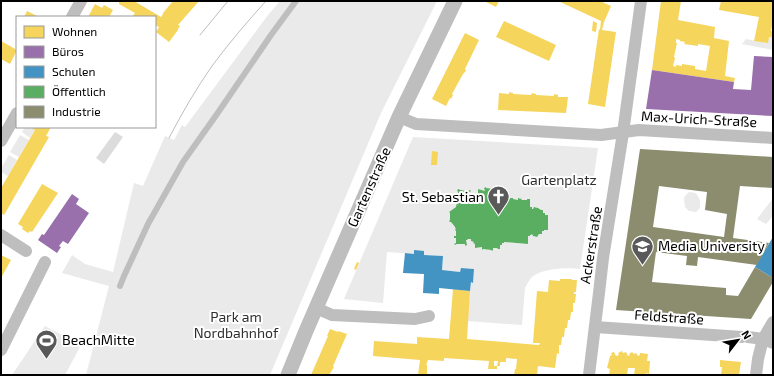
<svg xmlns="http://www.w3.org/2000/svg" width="774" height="376" font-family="'Exo 2',sans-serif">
<rect width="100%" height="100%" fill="#fff"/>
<g fill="#eaeaea" fill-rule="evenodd">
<path d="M280 1H437L381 113 270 375H86L109 286 62 273 72 255 85 264 113 272 134 183 143 186 165 136 174 140 182 125 185 127 268 15Z"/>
<path d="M769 37H773V50L742 44 746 39 767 43Z"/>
<path d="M25 127H33L35 130 30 138 22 132Z"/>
<path d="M20 135 29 140 19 157 10 152Z"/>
<path d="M413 137 598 148 580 269C568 267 542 268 532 277 529 280 527 284 525 288L522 325 467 321 471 282H473L474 269 461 268 460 272 442 270 443 256 424 255V251H414V254L387 252 383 303 344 299ZM486 187V188H496L497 189 496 191H503V195L506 197V199H510L513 198V199L518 200 519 198 521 199V200H527L528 199H530V207L533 209V210L534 207 538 208 543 213 545 214V215H548V230H544V231H542V234H539L537 237 533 236 532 234 530 235V236H528V244L504 242 503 243 500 245V249H498V248H493V250L492 251 491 250 483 249 482 250V247L475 248V244L474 243 471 239H468L467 240H466L467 245 466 246 465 244H457L455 245 454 244 456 243V238H454V237L456 236V231L455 230 456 228H455L451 222H450L449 221 450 220V213L449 212 456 207V206H458V198H457V196H458V192L460 190 468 191 470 190V191L469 192V196H470V197H474V196L478 193V189L485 191 484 188Z"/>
<path d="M9 155 17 160 8 176 1 172V168Z"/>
<path d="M689 192 696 193 700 200V208L696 212 689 211 685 207 684 199 685 196Z"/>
<path d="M773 198V216L766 224 757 219Z"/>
<path d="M45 326 81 345 65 375H12Z"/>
</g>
<g fill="#f6d55c" fill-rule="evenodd">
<path d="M116 1H134L161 17 163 14V13L173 1H199L178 25 180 26 178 29V30L169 42 156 32 159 27 155 25V17H132L135 13 119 4V2Z"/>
<path d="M484 1H499L496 7Z"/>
<path d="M558 1H600L611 6 604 22 602 30 616 32 605 107 588 104 599 29 600 30 601 21Z"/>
<path d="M661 1H681L678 20 715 27 714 38 729 41 725 76 735 78 734 82 652 70ZM676 39 680 40V41L685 42 684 44 698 46V44L710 46 706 71 695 69V66L682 64V66L676 65V67L673 66 675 58 674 57 677 43H676Z"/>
<path d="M721 1H773V21L771 31H773V37H769L768 43 754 41 759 17 719 10Z"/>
<path d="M95 4 102 8 104 5 113 10 109 17H88Z"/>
<path d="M27 11 39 17H24Z"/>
<path d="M504 21 556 45 549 61 496 37Z"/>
<path d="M593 21 597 23 596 32 592 31Z"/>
<path d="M465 33 479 40 465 69 466 70 465 72 463 74 452 94 453 95 451 99 450 98 446 106 432 99Z"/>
<path d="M1 41 17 50 10 64 1 59Z"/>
<path d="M509 92 513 93V94L531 95 532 93 536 94V95L554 96V94L558 95V97H568L566 113 498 110 499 93 509 94Z"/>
<path d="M33 127H51L46 136 49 137 4 215 1 213V188L35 130 32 128Z"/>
<path d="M432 151 438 152 437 165H431Z"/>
<path d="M42 184 58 193 32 232 30 231 28 233 22 229 23 227 18 224Z"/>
<path d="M1 255 11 260 1 278Z"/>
<path d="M357 262 359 263 356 270 354 269Z"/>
<path d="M560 279H572V280H577L576 292H574V294H576L575 303H573V312H571L570 320H568L567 328H565L564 337H562L561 345H559V354L557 353 555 368 538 366 537 375H514L515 369H516L517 359 506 358V362H500V366H497L498 361H494V366H497V369H488L489 361 444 358V361L428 360 426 365H427V375H418L420 360 373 356 374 341 417 344V337L449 339 453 289 470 291 467 339 539 345 540 343H533L537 291 548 292 549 280 560 281Z"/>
<path d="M330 329 338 332V331L347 334 333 366 334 367 329 375H311L328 336H327Z"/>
<path d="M622 351 623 353 626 352 628 356 630 355 629 354 632 352 634 354 636 353 638 356 640 355V353L648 354 647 361H650L649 374 646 373V375H634L635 368H628L627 375H609L610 369 607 368 610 356 612 355 611 353 614 352 616 356 619 355 618 353Z"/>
<path d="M720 360 741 362 739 375H721L722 367H720Z"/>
</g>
<g fill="#9970ab">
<path d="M754 56 773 57V116L646 109 652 70 734 82 733 89 751 90Z"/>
<path d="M72 194 79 199 76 204 89 213 68 244 63 241 59 246 61 247 57 253 38 240 42 234 44 235Z"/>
</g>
<g fill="#4393c3">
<path d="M773 237V278L755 267Z"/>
<path d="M414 250 424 251V255L443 256 442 270 460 272 461 268 474 269 473 283 471 282 470 291 439 288V294L423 293 424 274 403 273 405 253 414 254Z"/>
</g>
<path fill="#5aae61" d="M486 187V188L495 189 496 188 497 189 496 191H503V195H504L505 197H506V199H510V198H513V199L518 200V198L522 199 521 200H527V199H530V207H532V209H533L534 207 538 208 541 210H543V213H545V215H548V230H544V231H542V234H539L537 237 533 236 532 234 531 235H530V236H528V244L504 242V243H502V245H500V249H497L498 248H493V250L492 251 491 250 483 249 482 250V247L475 248V244L473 243 474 242 471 241V239H468L467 240H466L467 245 465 246V244H457L455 245 454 244 456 243V238H454V236H456V231L455 230 456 228H455V227L451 222H450L449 221 450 220V213L449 212 456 207V205L458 206 456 204 458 202V198H457V196H458V192L457 190 459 189 460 190 468 191 470 190 471 191 469 192V196H470V197H474V196H475L476 193H478V189L485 191 484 188Z"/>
<path fill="#8c8c6e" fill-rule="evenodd" d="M640 149 773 157V188L740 186 733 238 769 243 757 265 698 257 697 266 686 265 687 256 656 252 652 282 726 288V295L738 296 755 267 773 278V282L751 319 616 310ZM659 186 707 192 705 210 727 214 724 237 653 227Z"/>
<path fill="#dcdcdc" d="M115 132 123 137 104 164 96 158Z"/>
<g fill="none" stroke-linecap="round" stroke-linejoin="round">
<path stroke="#bebebe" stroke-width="6" d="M120 286 124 276 148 224 183 162 217 114 271 35 296 1"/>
<g stroke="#bebebe" stroke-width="12">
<path d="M72 17 81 1"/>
<path d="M399 117 416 124 601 135 639 130 773 138"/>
<path d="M1 141 17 113"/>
<path d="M1 235 26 251"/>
<path d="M316 308 332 315 415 319 429 316"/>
<path d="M595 327 742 337"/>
<path d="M748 337 763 339 773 343"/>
<path d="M1 350 45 262"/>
<path d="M589 375 593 342 599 293 603 258 623 133 641 1"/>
<path d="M756 375 758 359 763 339 773 322"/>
</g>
<path stroke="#bebebe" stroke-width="15" d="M288 375 306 331 399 117 455 1"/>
<g stroke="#bdbdbd" stroke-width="1">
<path d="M200 35 228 1"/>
<path d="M169 138C182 113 196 89 212 66 229 43 247 22 266 1"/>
</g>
</g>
<defs>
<symbol id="church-pin" viewBox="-11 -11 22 30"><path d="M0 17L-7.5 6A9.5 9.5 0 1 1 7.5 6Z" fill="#595959" stroke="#fff"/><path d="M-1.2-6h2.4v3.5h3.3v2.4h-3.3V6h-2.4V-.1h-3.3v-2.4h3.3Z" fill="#fff"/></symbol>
<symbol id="university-pin" viewBox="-11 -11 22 30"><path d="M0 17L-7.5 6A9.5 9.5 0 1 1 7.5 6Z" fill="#595959" stroke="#fff"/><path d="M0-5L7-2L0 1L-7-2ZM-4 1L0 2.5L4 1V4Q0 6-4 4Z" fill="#fff"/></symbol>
<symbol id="stadium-pin" viewBox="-11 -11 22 30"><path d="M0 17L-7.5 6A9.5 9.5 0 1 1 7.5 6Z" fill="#595959" stroke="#fff"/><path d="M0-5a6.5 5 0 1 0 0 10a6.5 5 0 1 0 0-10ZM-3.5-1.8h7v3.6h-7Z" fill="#fff"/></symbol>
</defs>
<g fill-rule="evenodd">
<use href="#church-pin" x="486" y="184" width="25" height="34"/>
<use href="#university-pin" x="630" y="234" width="25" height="34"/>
<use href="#stadium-pin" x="34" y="328" width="25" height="34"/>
</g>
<g text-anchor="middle" stroke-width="4" stroke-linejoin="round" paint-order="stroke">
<g font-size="14" fill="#000" stroke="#fff">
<text transform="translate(699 119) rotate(3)" y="5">Max-Urich-Straße</text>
<text transform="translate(369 187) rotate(-66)" y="5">Gartenstraße</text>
<text transform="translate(591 245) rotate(-81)" y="5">Ackerstraße</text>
<text transform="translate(669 317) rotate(4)" y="5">Feldstraße</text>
</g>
<g font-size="14" fill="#2f2f2f" stroke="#fff">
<text x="559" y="185">Gartenplatz</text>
<text x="236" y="322">Park am<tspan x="236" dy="16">Nordbahnhof</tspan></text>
</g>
<g font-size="14" fill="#000" stroke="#fff" text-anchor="start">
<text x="484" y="202" text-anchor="end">St. Sebastian</text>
<text x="658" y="251">Media University</text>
<text x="62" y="345">BeachMitte</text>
</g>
</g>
<rect width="774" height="376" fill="none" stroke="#000000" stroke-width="4"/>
<rect x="16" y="16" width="140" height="112" fill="#ffffff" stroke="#999999"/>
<rect x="24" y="26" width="20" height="12" fill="#f6d55c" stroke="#999999"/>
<text x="52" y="36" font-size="12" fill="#000000">Wohnen</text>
<rect x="24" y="46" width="20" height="12" fill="#9970ab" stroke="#999999"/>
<text x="52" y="56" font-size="12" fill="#000000">Büros</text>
<rect x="24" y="66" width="20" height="12" fill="#4393c3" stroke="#999999"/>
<text x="52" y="76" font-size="12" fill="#000000">Schulen</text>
<rect x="24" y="86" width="20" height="12" fill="#5aae61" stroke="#999999"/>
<text x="52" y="96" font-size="12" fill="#000000">Öffentlich</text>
<rect x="24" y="106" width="20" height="12" fill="#8c8c6e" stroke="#999999"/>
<text x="52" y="116" font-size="12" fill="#000000">Industrie</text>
<g transform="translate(738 340) rotate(59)" stroke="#ffffff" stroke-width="3" paint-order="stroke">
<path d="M0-3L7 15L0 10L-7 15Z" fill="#000000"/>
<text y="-6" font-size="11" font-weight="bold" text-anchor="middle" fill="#000000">N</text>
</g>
</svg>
